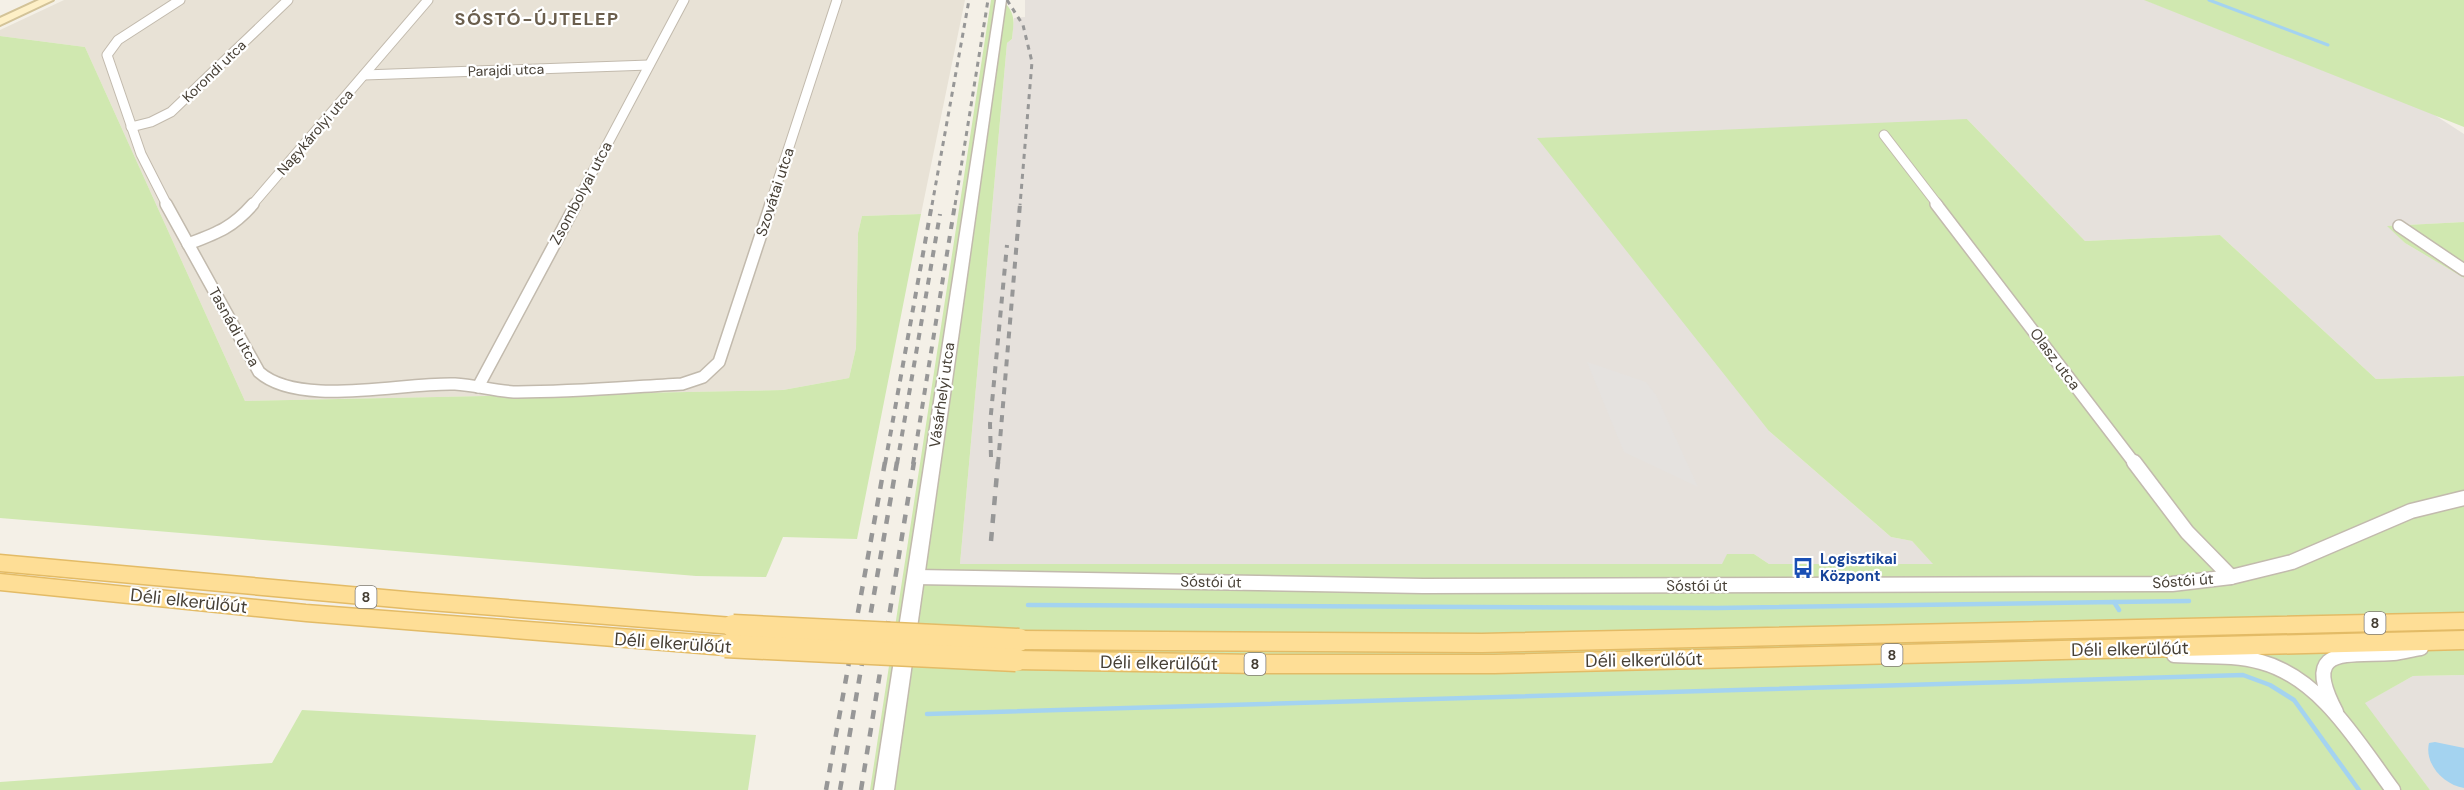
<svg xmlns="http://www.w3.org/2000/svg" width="2464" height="790" font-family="'DM Sans',sans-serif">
<rect width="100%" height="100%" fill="#f4f0e7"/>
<path fill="#e8e2d6" d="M64 0H965L921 214 862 216 858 233 856 348 849 378 783 390 245 401 85 47 0 36V30Z"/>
<g fill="#e6e1dc">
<path d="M1025 0H2145L2433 114 2464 134V222L2388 226 2405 243 2464 278V376L2376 379 2220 235 2085 241 1967 119 1769 431 1891 537 1912 541 1934 564H1769L1754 554 1727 555 1723 564H960L1007 43 1012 39 1014 18 1025 17Z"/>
<path d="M2464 675V790H2430L2364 703 2413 676Z"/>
</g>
<g fill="#d0e8b0">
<path d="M991 0H1003C1016 15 1014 20 1012 39L1007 43 960 564H1722L1727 554H1754L1769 564H1933L1912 541 1891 537 1769 431 1537 138 1967 119 2085 241 2220 235 2376 379 2464 376V675L2413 676 2365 703 2430 790H870Z"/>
<path d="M2144 0H2464V127Z"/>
<path d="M0 36 85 47 245 401 783 390 849 378 856 348 858 233 862 216 921 214 857 539 783 537 766 577 696 576 0 518Z"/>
<path d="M2464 222V278L2405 243 2387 226Z"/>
<path d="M302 710 756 735 748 790H0V782L272 763Z"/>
</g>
<path fill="#e5e2df" d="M1587 362 1646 382 1656 395 1698 487 1624 452Z"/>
<path fill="#a4d3f0" d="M2435 742 2464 748V788C2444 785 2424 764 2429 743Z"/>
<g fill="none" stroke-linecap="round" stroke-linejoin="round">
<path stroke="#a4d3f0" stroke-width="3" d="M2209 0 2328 45"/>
<g stroke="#a4d3f0" stroke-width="4.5">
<path d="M2114 602 2189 601"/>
<path d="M1028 605 1717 608 2114 602 2119 610"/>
<path d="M927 714 2243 675 2270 685 2294 700 2359 790"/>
</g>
<defs>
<g id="minor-far2">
<path d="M364 75 649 65"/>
<path d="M131 127 151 122 171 112 288 0"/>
<path d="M1884 135 1938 205"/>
<path d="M167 205 141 154 107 55 118 40 180 0"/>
<path d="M252 205 428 0"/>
<path d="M575 205 684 0"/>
<path d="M770 205 837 0"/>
</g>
<g id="minor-far1">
<path d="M166 204 259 372C299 408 403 382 455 384 476 385 497 392 518 392 573 392 628 387 682 384L703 377 719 362 771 204"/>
<path d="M1936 204 2135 464"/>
<path d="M2399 226 2464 270"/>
<path d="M188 244C217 233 232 228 253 204"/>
<path d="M478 387 576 204"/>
</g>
<g id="minor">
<path d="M2134 462 2187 532 2231 577"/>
<path d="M916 577 1423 586 2172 584 2231 577 2292 562 2411 511 2464 498"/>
<path d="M2174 655C2203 657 2233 654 2261 662 2321 678 2358 743 2393 790"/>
<path d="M2336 712C2301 645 2345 656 2393 653 2403 652 2412 649 2421 648"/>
</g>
<path id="tertiary" d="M996 0H1006L894 790H874Z"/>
<path id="secondary" d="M39 0H53L0 25V18Z"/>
<g id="primary">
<path d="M0 555 417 593 733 618 741 620 744 626 741 632 733 634 417 609 0 571Z"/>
<path d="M0 574 306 605 725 637 733 640 736 646 733 652 725 655 306 621 0 590Z"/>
<path d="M2464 613V629L1482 652 1019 649 1011 646 1008 640 1011 634 1019 631 1482 634Z"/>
<path d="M2464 631V649L1494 673H1257L1016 669 1008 666 1005 660 1008 654 1016 651 1257 655H1494Z"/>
</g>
</defs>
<use href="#minor-far2" stroke="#c2baad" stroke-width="11"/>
<use href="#minor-far1" stroke="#c2baad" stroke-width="14"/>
<use href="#minor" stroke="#c2baad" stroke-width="17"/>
<use href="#tertiary" stroke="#c2baad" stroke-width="3"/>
<use href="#secondary" stroke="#d3c398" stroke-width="4"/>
<use href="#primary" stroke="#e3bb66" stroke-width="3"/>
<use href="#minor-far2" stroke="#fff" stroke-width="9"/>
<use href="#minor-far1" stroke="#fff" stroke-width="11"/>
<use href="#minor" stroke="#fff" stroke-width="14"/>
<use href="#tertiary" fill="#fff" fill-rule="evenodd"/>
<use href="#secondary" fill="#fef0c7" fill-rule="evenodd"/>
<use href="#primary" fill="#fede96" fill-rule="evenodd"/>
<g stroke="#979797" stroke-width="3" stroke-dasharray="5 5" stroke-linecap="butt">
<path d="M1007 0 1023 25 1032 62 1020 205"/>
<path d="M932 205 969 0"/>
<path d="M955 205 988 0"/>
</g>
<g stroke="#979797" stroke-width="4" stroke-dasharray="7 7" stroke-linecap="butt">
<path d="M991 457 990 424 1007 245"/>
<path d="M885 464 932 204"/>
<path d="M897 464 940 214"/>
<path d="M913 464 955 204"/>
<path d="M998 464 1020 204"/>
</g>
<g stroke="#979797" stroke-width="4.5" stroke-dasharray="9 9" stroke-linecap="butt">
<path d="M991 541 998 462"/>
<path d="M826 790 885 462"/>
<path d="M840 790 897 462"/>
<path d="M861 790 914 462"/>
</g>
<defs>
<g id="primary-bridge">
<path d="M733 626 1019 640"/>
<path d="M725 646 1016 660"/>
</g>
</defs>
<use href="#primary-bridge" stroke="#e3bb66" stroke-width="25" stroke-linecap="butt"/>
<use href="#primary-bridge" stroke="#fede96" stroke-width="22"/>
</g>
<defs>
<symbol id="bus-bare" viewBox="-9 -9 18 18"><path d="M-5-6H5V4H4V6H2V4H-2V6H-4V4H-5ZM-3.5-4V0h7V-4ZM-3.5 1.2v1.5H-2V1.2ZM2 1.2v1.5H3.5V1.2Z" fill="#1a4fb4" stroke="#fff" stroke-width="2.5" paint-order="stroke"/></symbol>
</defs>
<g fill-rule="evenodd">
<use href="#bus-bare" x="1788" y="553" width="30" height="30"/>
</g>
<g text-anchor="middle" stroke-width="4.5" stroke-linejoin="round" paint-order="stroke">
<g font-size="14" fill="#474036" stroke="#fff">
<text transform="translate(506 70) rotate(-2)" y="5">Parajdi utca</text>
<text transform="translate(214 71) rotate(-44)" y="5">Korondi utca</text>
<text transform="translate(315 132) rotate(-49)" y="5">Nagykárolyi utca</text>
</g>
<g fill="#fff" stroke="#7e7972" stroke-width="1.5">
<rect x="355.5" y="586" width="21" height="22" rx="4.5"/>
<rect x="2364.5" y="612" width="21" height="22" rx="4.5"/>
<rect x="1881.5" y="644" width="21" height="22" rx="4.5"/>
<rect x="1244.5" y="653" width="21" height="22" rx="4.5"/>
</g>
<g font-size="14" font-weight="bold" fill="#474036">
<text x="366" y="602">8</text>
<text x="2375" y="628">8</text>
<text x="1892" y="660">8</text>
<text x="1255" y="669">8</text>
</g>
<g font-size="15" fill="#474036" stroke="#fff">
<text transform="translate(775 192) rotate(-72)" y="5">Szovátai utca</text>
<text transform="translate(581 193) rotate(-62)" y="5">Zsombolyai utca</text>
<text transform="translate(234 327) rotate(61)" y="5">Tasnádi utca</text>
<text transform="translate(2055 359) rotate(53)" y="5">Olasz utca</text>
<text transform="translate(942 395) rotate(-82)" y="5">Vásárhelyi utca</text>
<text transform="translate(2183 581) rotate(-4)" y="5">Sóstói út</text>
<text transform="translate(1211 582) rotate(1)" y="5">Sóstói út</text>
<text x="1697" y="591">Sóstói út</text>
</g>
<g font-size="15" font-weight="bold" fill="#164399" stroke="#fff" text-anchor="start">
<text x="1820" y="564">Logisztikai<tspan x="1820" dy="17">Központ</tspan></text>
</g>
<g font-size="18" font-weight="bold" letter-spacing="1.5" fill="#6a5e4d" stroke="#fff">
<text x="537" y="25">SÓSTÓ-ÚJTELEP</text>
</g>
<g font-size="18" fill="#474036" stroke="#fff">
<text transform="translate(189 601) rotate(6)" y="6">Déli elkerülőút</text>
<text transform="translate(673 643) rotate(4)" y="6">Déli elkerülőút</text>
<text transform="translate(2130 649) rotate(-1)" y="6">Déli elkerülőút</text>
<text transform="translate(1644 660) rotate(-1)" y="6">Déli elkerülőút</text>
<text transform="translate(1159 663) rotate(1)" y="6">Déli elkerülőút</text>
</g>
</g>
</svg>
